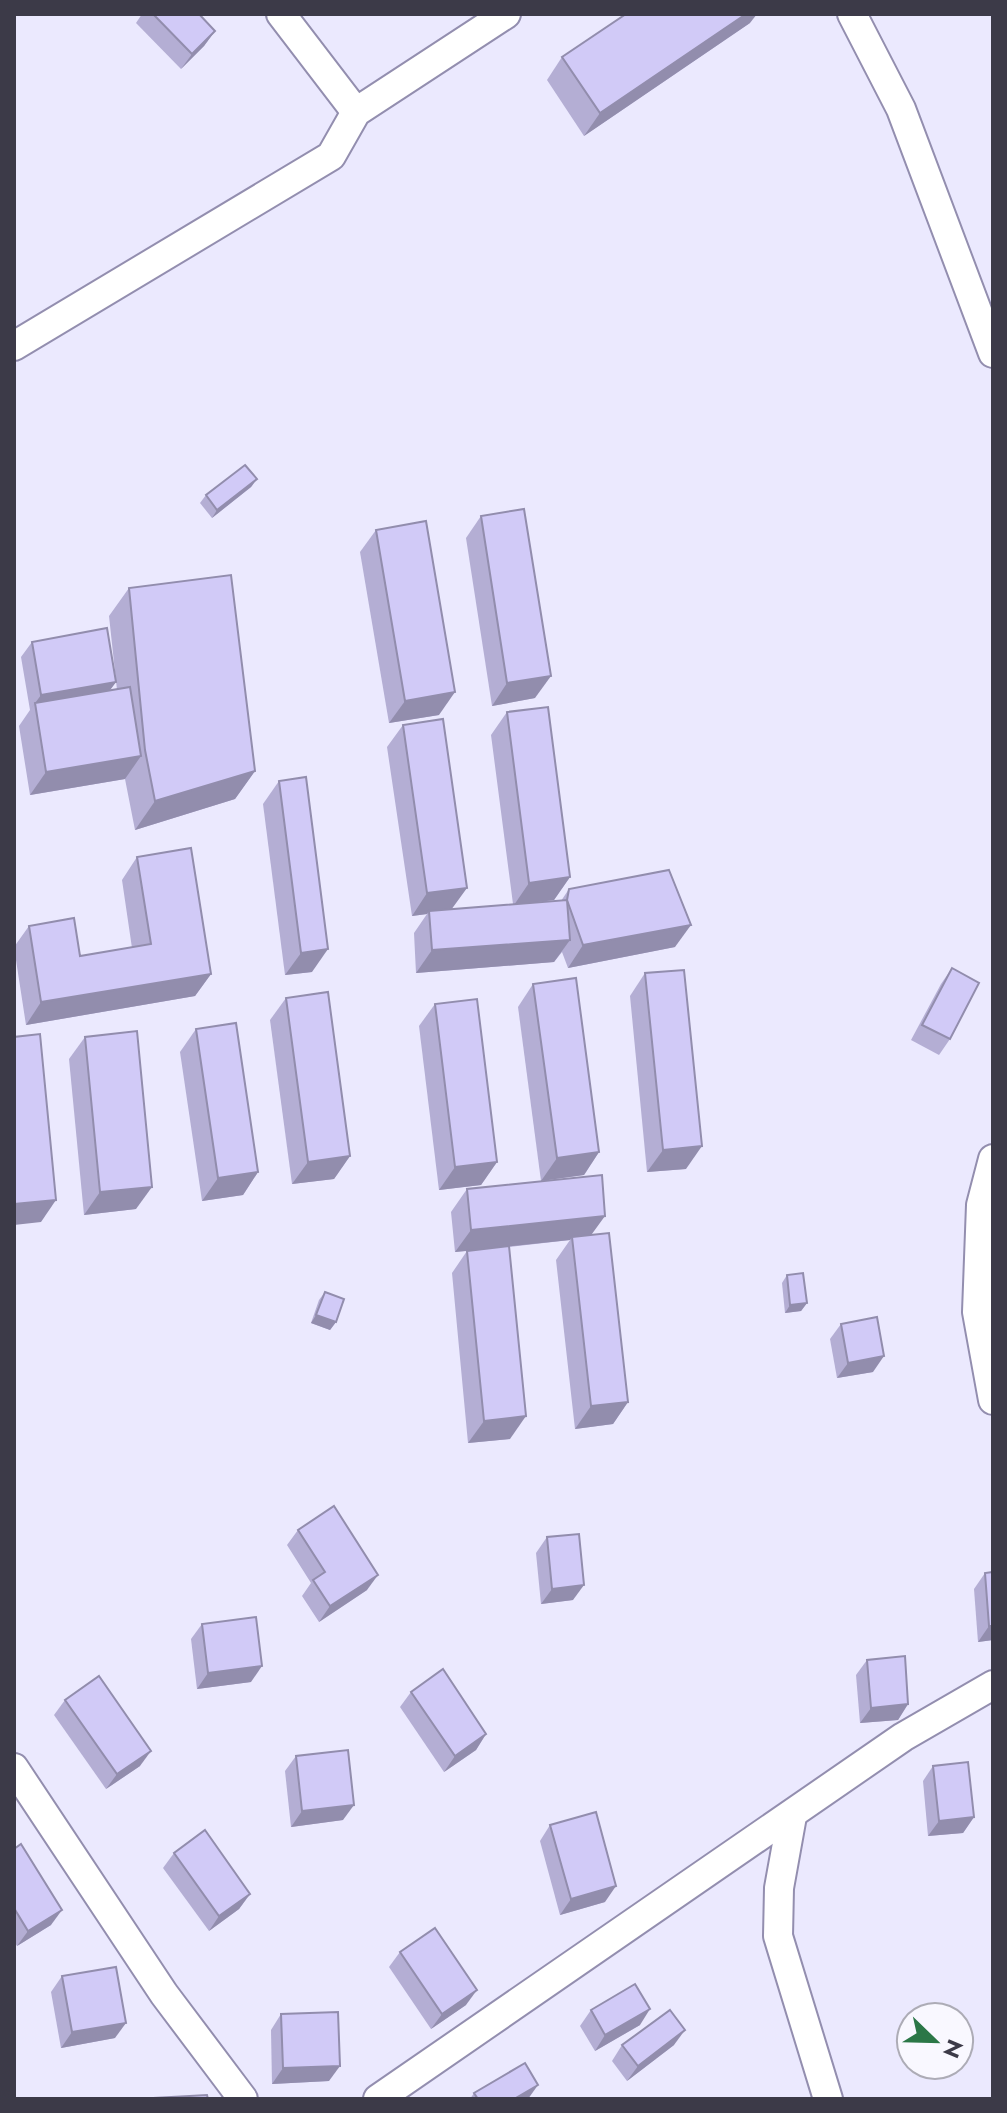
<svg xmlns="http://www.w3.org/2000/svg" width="1007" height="2113" font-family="Jost,sans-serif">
<rect width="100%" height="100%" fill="#ebe9fe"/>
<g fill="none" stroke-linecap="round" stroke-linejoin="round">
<defs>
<g id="minor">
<path d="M281 14 356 112"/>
<path d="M852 14 901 109 993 353"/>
<path d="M14 346 331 156 356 112 506 14"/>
<path d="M993 1159 981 1205 977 1312 993 1400"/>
<path d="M14 1768 164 1994 243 2099"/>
<path d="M792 1816 779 1888 778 1936 828 2099"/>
<path d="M378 2099 903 1737 993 1685"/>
</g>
</defs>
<use href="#minor" stroke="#938eaf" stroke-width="32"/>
<use href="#minor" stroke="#fff" stroke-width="28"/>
</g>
<g fill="#b4aed4">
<path d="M142 14H199L215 31 204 46 181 69 136 23Z"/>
<path d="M750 23 584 136 547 80 562 57Z"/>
<path d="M257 479 251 487 212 518 200 503 206 495Z"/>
<path d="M481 516 535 698 492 706 466 538Z"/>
<path d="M376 530 439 715 389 723 360 552Z"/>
<path d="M129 588 255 771 235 799 135 830 125 779 30 795 19 726 30 710 21 657 32 642 116 682 109 691 117 690 109 616Z"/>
<path d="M507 712 570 877 554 900 532 903 561 901 569 889 675 947 568 968 562 952 554 962 416 973 414 933 427 914 412 916 387 747 403 725 452 909 513 904 491 735Z"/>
<path d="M279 781 312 972 285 975 263 804Z"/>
<path d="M137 857 211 974 195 996 26 1025 14 947 29 926 80 956 132 948 122 880Z"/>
<path d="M952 968 950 1039 939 1055 911 1040 941 984Z"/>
<path d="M645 973 686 1169 647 1172 630 996Z"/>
<path d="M533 984 599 1152 584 1175 541 1181 518 1007Z"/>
<path d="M286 998 350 1156 334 1179 292 1184 270 1020Z"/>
<path d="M435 1004 497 1162 481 1185 439 1190 419 1026Z"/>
<path d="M196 1029 258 1172 243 1195 202 1201 180 1052Z"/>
<path d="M85 1037 136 1209 84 1215 69 1059Z"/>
<path d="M467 1189 592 1235 628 1402 613 1424 575 1429 556 1260 570 1240 509 1247 510 1439 468 1443 452 1273 467 1251 455 1252 451 1212Z"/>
<path d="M787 1275 807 1303 801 1311 785 1313 782 1283Z"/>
<path d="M325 1292 336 1322 330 1330 311 1323 319 1300Z"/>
<path d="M841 1324 873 1372 837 1378 830 1339Z"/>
<path d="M298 1530 367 1590 319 1622 302 1596 311 1583 287 1545Z"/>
<path d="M547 1537 573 1600 541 1604 536 1553Z"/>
<path d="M993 1572V1640L978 1642 974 1589 985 1573Z"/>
<path d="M202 1624 251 1682 197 1689 191 1639Z"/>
<path d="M867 1660 908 1704 898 1720 860 1723 856 1675Z"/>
<path d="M411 1692 486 1734 476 1750 444 1772 400 1707Z"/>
<path d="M65 1700 140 1766 106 1789 54 1715Z"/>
<path d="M296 1756 343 1820 291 1827 285 1771Z"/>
<path d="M933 1766 974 1817 963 1833 928 1836 923 1781Z"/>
<path d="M550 1825 605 1902 560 1915 540 1841Z"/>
<path d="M14 1849 51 1925 17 1946 14 1941Z"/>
<path d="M174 1853 250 1894 239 1909 209 1931 163 1868Z"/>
<path d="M400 1952 466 2005 431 2029 389 1967Z"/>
<path d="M62 1976 115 2038 61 2048 51 1992Z"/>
<path d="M591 2010 640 2025 595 2051 580 2026Z"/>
<path d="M281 2014 329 2081 272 2084 271 2030Z"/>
<path d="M622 2045H674L627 2081 612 2061Z"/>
<path d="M474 2093 528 2099H470Z"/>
</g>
<g fill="#928dad">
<path d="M746 14H757L750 23 584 136 600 113Z"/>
<path d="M215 31 204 46 181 69 192 54Z"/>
<path d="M257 479 251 487 212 518 217 510Z"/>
<path d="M551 676 535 698 492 706 507 683Z"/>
<path d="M116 682 105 697 35 703 30 710 41 695Z"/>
<path d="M455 692 439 715 389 723 405 701Z"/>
<path d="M141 756 125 779 30 795 46 772Z"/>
<path d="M255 771 235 799 135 830 155 801Z"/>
<path d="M570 877 554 900 514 905 529 883Z"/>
<path d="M467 888 451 910 429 911 427 914 412 916 427 893Z"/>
<path d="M691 925 675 947 568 968 583 945Z"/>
<path d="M570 940 554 962 416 973 432 950Z"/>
<path d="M328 949 312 972 285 975 301 953Z"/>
<path d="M211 974 195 996 26 1025 41 1002Z"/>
<path d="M702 1146 686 1169 647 1172 663 1150Z"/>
<path d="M599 1152 584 1175 541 1181 557 1158Z"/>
<path d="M350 1156 334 1179 292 1184 308 1162Z"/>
<path d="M497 1162 481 1185 439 1190 455 1167Z"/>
<path d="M258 1172 243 1195 202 1201 218 1178Z"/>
<path d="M152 1187 136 1209 84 1215 100 1192Z"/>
<path d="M56 1200 41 1222 14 1225V1204Z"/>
<path d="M605 1216 589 1238 572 1237 570 1240 455 1252 471 1230Z"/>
<path d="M807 1303 801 1311 785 1313 790 1305Z"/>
<path d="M316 1315 336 1322 330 1330 311 1323Z"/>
<path d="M884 1356 873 1372 837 1378 848 1363Z"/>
<path d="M628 1402 613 1424 575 1429 591 1406Z"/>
<path d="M526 1416 510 1439 468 1443 484 1421Z"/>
<path d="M378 1575 367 1590 319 1622 330 1606Z"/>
<path d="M584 1585 573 1600 541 1604 552 1589Z"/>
<path d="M989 1626H993V1640L978 1642Z"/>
<path d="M262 1666 251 1682 197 1689 208 1673Z"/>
<path d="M908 1704 898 1720 860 1723 871 1708Z"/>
<path d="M486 1734 476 1750 444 1772 455 1756Z"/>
<path d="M151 1751 140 1766 106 1789 117 1774Z"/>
<path d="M354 1805 343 1820 291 1827 302 1811Z"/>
<path d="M974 1817 963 1833 928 1836 939 1821Z"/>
<path d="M616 1886 605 1902 560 1915 571 1899Z"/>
<path d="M250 1894 239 1909 209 1931 219 1916Z"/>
<path d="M62 1910 51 1925 17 1946 28 1931Z"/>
<path d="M477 1990 466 2005 431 2029 442 2014Z"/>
<path d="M650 2009 640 2025 595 2051 605 2035Z"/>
<path d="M126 2023 115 2038 61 2048 72 2032Z"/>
<path d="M685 2030 674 2045 627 2081 638 2066Z"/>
<path d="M340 2066 329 2081 272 2084 283 2068Z"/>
<path d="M538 2085 528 2099H514Z"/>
</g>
<g fill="#d1caf7" stroke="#928dad" stroke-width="2">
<path d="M153 14H199L215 31 192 54Z"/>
<path d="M626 14H746L600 113 562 57Z"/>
<path d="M245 465 257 479 217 510 206 495Z"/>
<path d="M524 509 551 676 507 683 481 516Z"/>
<path d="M426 521 455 692 405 701 376 530Z"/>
<path d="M231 575 255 771 155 801 145 750 129 588Z"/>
<path d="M107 628 116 682 41 695 32 642Z"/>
<path d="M130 687 141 756 46 772 35 703Z"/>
<path d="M548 707 570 877 529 883 507 712Z"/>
<path d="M443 719 467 888 427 893 403 725Z"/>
<path d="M306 777 328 949 301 953 279 781Z"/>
<path d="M191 848 211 974 41 1002 29 926 74 918 80 956 151 944 137 857Z"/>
<path d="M669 870 691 925 583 945 567 900 569 889Z"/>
<path d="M567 900 570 940 432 950 429 911Z"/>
<path d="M952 968 979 983 950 1039 922 1025Z"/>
<path d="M684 970 702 1146 663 1150 645 973Z"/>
<path d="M576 978 599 1152 557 1158 533 984Z"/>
<path d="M328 992 350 1156 308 1162 286 998Z"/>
<path d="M477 999 497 1162 455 1167 435 1004Z"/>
<path d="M236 1023 258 1172 218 1178 196 1029Z"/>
<path d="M137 1031 152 1187 100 1192 85 1037Z"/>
<path d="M40 1034 56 1200 14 1204V1037Z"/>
<path d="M602 1175 605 1216 471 1230 467 1189Z"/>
<path d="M609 1233 628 1402 591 1406 572 1237Z"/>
<path d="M509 1246 526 1416 484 1421 467 1251Z"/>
<path d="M803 1273 807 1303 790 1305 787 1275Z"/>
<path d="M325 1292 344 1299 336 1322 316 1315Z"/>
<path d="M877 1317 884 1356 848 1363 841 1324Z"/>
<path d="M334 1506 378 1575 330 1606 313 1580 325 1572 298 1530Z"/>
<path d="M579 1534 584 1585 552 1589 547 1537Z"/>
<path d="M993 1572V1626H989L985 1573Z"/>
<path d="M256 1617 262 1666 208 1673 202 1624Z"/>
<path d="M905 1656 908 1704 871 1708 867 1660Z"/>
<path d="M443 1669 486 1734 455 1756 411 1692Z"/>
<path d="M99 1676 151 1751 117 1774 65 1700Z"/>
<path d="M348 1750 354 1805 302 1811 296 1756Z"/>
<path d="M968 1762 974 1817 939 1821 933 1766Z"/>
<path d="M596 1812 616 1886 571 1899 550 1825Z"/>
<path d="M205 1830 250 1894 219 1916 174 1853Z"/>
<path d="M21 1844 62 1910 28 1931 14 1908V1849Z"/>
<path d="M435 1928 477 1990 442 2014 400 1952Z"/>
<path d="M116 1967 126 2023 72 2032 62 1976Z"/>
<path d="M635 1984 650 2009 605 2035 591 2010Z"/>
<path d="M670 2010 685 2030 638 2066 622 2045Z"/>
<path d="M338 2012 340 2066 283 2068 281 2014Z"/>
<path d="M525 2063 538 2085 514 2099H478L474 2093Z"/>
<path d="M207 2095 208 2099H154V2098Z"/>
</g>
<rect width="1007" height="2113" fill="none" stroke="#3c3a48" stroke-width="32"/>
<g transform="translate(935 2041) rotate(113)"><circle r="38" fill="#f9f8ff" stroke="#adacb6" stroke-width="2"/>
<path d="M0-6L14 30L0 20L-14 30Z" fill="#2b7747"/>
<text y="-12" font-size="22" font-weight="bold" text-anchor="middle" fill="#3c3a48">N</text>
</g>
</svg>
